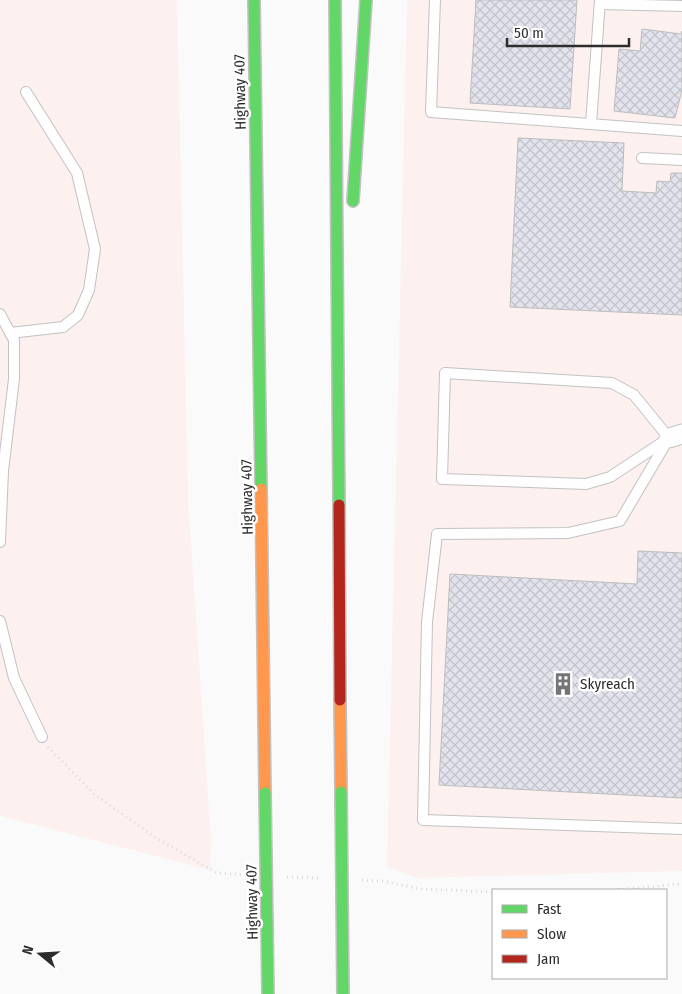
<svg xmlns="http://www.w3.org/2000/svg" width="682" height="994" font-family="'Fira Sans Condensed',sans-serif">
<defs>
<pattern id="building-cross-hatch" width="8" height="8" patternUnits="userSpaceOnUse" patternTransform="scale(1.25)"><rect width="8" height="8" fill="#e3e3ee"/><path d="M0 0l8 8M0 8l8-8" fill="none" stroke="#c3c3cc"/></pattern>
</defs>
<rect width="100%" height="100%" fill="#fafafb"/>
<g fill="#fdf1ef">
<path d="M0 0H177L188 499 211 839 210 870 0 816Z"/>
<path d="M407 0H682V871L418 878 387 867Z"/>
</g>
<g fill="url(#building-cross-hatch)" stroke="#bcbcbd">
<path d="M476 0H577L570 109 470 103Z"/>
<path d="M642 29 681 34 682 31V90L675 118 614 111 619 49 640 51Z"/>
<path d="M518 138 624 143 622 191 656 193 657 181 670 182 671 173H682V315L510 307Z"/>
<path d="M638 551 682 553V798L439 785 450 574 637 584Z"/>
</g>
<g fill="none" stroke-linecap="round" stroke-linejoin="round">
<defs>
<g id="lane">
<path d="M435 0 431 112 682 131"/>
<path d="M600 4 682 6"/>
<path d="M591 124 600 0"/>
<path d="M642 158 682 160"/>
<path d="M0 314 14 340V379L3 471 0 542"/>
<path d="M10 333 63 327 78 315 89 290 95 249 77 173 26 92"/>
<path d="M445 373 612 383 634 395 669 438 610 477 586 484 442 479Z"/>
<path d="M669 438 620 521 568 533 437 534 427 622 423 820 682 829"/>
<path d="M0 621 14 678 42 737"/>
</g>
<path id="street" d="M669 438 682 434"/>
<g id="fast">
<path d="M254 0 261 489"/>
<path d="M335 0 339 505"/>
<path d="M353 201 366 0"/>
</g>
<g id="slow">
<path d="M261 489 265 793"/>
<path d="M340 700 341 792"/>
</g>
<path id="jam" d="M339 505 340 700"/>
</defs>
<use href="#lane" stroke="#c2c2c3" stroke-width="12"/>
<use href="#street" stroke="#c2c2c3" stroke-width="21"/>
<use href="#fast" stroke="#c2c2c3" stroke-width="14"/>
<use href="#slow" stroke="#c2c2c3" stroke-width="14"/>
<use href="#jam" stroke="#c2c2c3" stroke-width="14"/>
<g stroke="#dbdbdb" stroke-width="3" stroke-dasharray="1 4" stroke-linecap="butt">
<path d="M48 747 94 794 156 838 217 873 246 875"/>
<path d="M287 877 321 878"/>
<path d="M362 880 382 881 421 889 493 892"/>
<path d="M613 890 682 884"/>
</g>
<use href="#lane" stroke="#fefefe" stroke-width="10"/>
<use href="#street" stroke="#fefefe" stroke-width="19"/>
<use href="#fast" stroke="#63d668" stroke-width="11"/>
<use href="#slow" stroke="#ff974d" stroke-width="11"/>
<use href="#jam" stroke="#b3261e" stroke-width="11"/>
<defs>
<g id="fast-bridge">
<path d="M341 792 343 994"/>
<path d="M265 793 268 994"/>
</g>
</defs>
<use href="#fast-bridge" stroke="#c2c2c3" stroke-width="14" stroke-linecap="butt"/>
<use href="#fast-bridge" stroke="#63d668" stroke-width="11"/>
</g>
<defs>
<symbol id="building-bare" viewBox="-9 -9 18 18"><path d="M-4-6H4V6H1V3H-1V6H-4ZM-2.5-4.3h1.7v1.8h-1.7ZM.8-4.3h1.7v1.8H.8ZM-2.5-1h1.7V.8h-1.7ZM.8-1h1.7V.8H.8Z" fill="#757576" stroke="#fff" stroke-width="2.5" paint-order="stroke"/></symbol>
</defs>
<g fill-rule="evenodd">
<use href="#building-bare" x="547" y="668" width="32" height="32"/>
</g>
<g text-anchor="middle" stroke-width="5" stroke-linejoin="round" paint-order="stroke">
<g font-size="15" fill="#2d2d2e" stroke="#fff">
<text transform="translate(240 92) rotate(-91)" y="5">Highway 407</text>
<text transform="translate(247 497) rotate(-91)" y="5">Highway 407</text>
<text transform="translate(252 902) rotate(-91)" y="5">Highway 407</text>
</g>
<g font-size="15" fill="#2d2d2e" stroke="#fff" text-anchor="start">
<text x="580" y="689">Skyreach</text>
</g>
</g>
<rect x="492" y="889" width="175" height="90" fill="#ffffff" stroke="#ababab"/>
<rect x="502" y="905" width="25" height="8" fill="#63d668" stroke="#ababab"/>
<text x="537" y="914" font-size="15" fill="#2d2d2e">Fast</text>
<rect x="502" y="930" width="25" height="8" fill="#ff974d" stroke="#ababab"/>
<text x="537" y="939" font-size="15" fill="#2d2d2e">Slow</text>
<rect x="502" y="955" width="25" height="8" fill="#b3261e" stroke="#ababab"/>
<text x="537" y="964" font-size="15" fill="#2d2d2e">Jam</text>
<g transform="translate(40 954) rotate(288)" stroke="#ffffff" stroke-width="4" paint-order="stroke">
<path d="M0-4L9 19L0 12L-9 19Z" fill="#2d2d2e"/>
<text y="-8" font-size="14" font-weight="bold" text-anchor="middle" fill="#2d2d2e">N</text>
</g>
<path d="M507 38v8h122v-8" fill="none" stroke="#2d2d2e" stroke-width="2.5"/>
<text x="514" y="38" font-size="15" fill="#2d2d2e" stroke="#ffffff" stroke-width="4" paint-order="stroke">50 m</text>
</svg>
